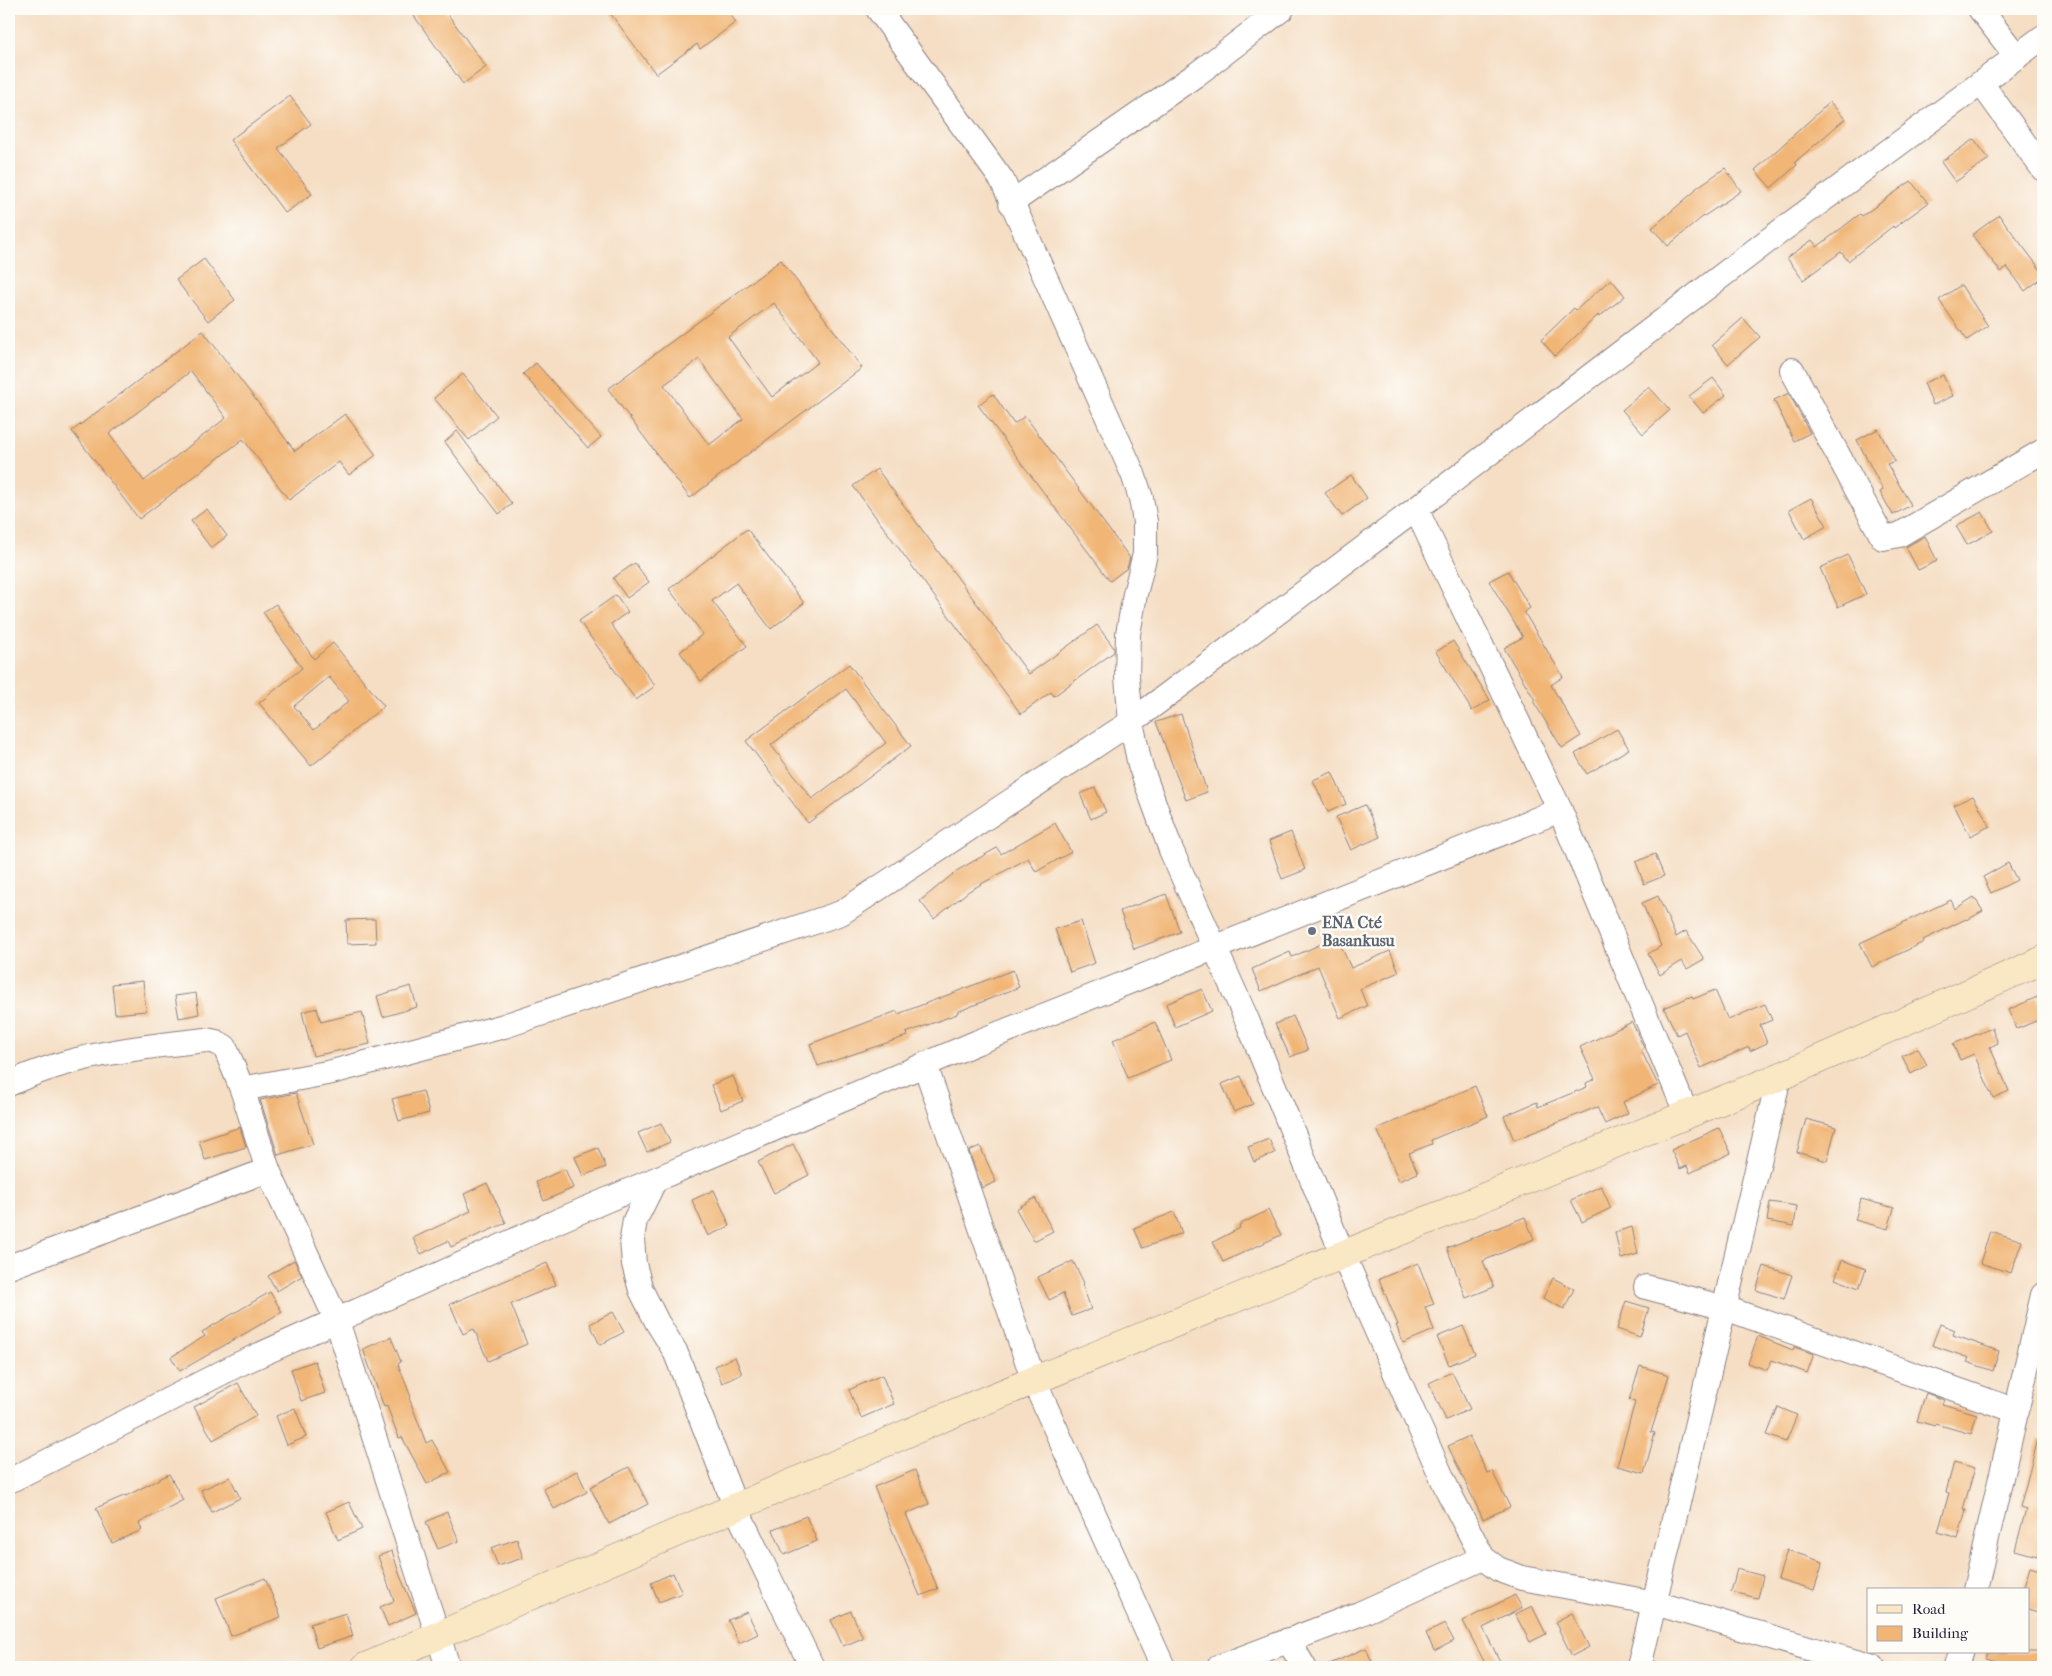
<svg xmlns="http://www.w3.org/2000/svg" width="2052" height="1676" font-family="'IM FELL French Canon',serif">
<rect width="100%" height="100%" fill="#fdfcf7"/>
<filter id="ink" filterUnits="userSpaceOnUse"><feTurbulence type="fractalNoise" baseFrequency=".02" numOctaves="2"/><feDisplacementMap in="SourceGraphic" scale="10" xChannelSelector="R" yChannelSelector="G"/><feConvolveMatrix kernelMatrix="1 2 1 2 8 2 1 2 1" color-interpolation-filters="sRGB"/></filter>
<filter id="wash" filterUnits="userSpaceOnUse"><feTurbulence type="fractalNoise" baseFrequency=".0096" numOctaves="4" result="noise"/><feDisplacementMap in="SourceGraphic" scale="20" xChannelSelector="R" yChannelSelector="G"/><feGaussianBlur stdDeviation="1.12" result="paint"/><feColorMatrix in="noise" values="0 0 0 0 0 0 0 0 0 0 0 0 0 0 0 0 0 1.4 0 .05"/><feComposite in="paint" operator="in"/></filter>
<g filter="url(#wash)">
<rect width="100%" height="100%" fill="#f5dec4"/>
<g id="blocks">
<g fill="#f1b575" fill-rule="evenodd">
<path d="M409 9H444L486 67 463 84Z"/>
<path d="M607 9H726L736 22 700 49 697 44 656 74Z"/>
<path d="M290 96 311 124 278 148 312 194 285 213 230 140Z"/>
<path d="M1830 102 1845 119 1795 162 1797 165 1771 188 1755 170Z"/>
<path d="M1974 139 1989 159 1955 182 1941 162Z"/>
<path d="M1725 168 1741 191 1700 219 1668 246 1652 228 1696 190 1695 189Z"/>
<path d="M1911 181 1928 203 1894 228 1893 226 1848 261 1841 252 1803 280 1787 258 1812 240 1817 247 1860 214 1862 216Z"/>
<path d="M1999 215 2043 273V277L2025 291 2007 267 2001 272 1972 235Z"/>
<path d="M204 259 235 300 208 321 176 280Z"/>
<path d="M781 260 862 368 690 498 608 389ZM774 303 818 362 772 397 728 337ZM699 359 743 419 709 445 664 385Z"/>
<path d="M1611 279 1625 296 1599 317 1598 315 1555 356 1541 340 1574 308 1576 310Z"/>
<path d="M1961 285 1988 326 1967 340 1939 300Z"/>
<path d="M1743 318 1760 337 1728 364 1712 345Z"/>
<path d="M203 331 295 451 345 414 376 455 349 475 339 462 289 500 243 439 139 519 72 431ZM191 371 226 418 144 481 109 434Z"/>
<path d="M536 363 601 437 588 448 523 374Z"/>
<path d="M463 374 497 416 469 440 434 398Z"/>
<path d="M1943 375 1953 396 1933 405 1924 383Z"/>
<path d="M1713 378 1726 395 1703 413 1689 396Z"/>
<path d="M1649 387 1670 410 1643 434 1622 410Z"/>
<path d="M1789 393 1810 433 1794 441 1774 400Z"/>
<path d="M993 394 1014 424 1025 416 1130 558 1127 568 1110 581 978 405Z"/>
<path d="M1878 429 1895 461 1887 464 1911 505 1893 515 1880 492 1883 490 1857 440Z"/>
<path d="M457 431 512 504 499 514 445 442Z"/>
<path d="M877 469 1029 674 1097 625 1114 648V652L1054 696 1051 692 1021 714 853 486Z"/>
<path d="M1351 475 1367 498 1342 516 1325 493Z"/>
<path d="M1811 498 1827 526 1804 539 1789 510Z"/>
<path d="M207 509 227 536 211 548 191 521Z"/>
<path d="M1982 512 1993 531 1967 545 1956 526Z"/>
<path d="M747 529 804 603 771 629 736 583 712 601 747 646 701 681 680 652 703 634 669 589Z"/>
<path d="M1925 536 1937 561 1918 570 1906 547Z"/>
<path d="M1848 555 1866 594 1838 607 1820 568Z"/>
<path d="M635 563 649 582 627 598 613 578Z"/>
<path d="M1508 571 1530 608 1524 612 1563 677 1551 685 1581 736 1562 748 1533 701 1535 700 1504 648 1523 637 1489 581Z"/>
<path d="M616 595 628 612 611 624 655 686 636 700 579 621Z"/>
<path d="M276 604 314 659 333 643 384 706 311 766 259 703 302 668 263 612ZM329 677 349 701 314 730 294 706Z"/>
<path d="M1453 641 1490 700 1472 711 1436 652Z"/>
<path d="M849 664 911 746 808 823 746 741ZM846 689 886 743 812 799 771 745Z"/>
<path d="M1181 714 1207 792 1186 800 1156 722Z"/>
<path d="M1617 729 1629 749 1587 774 1575 754Z"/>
<path d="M1332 772 1346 804 1328 812 1313 780Z"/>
<path d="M1095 788 1106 812 1091 819 1080 794Z"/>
<path d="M1973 796 1990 826 1970 836 1954 805Z"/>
<path d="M1365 805 1380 837 1351 850 1336 817Z"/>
<path d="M1055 823 1071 852 1036 872 1028 858 969 891 934 919 920 901 958 870 997 848 1001 854Z"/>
<path d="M1291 832 1305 870 1282 879 1269 841Z"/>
<path d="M1655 854 1664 876 1644 884 1636 862Z"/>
<path d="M2008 863 2017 880 1991 893 1983 877Z"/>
<path d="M1166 894 1180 932 1134 949 1120 911Z"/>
<path d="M1658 896 1676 937 1686 931 1704 959 1687 969 1682 961 1660 975 1648 954 1661 946 1642 903Z"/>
<path d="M1974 897 1983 911 1967 920 1966 919 1923 940 1924 942 1872 967 1860 943 1951 900 1955 909Z"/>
<path d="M375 919 376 943 347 944 346 920Z"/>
<path d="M1081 921 1095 963 1070 972 1055 929Z"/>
<path d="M1337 937 1351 968 1390 951 1399 972 1360 989 1367 1006 1340 1018 1318 966 1261 991 1252 969 1290 952 1292 957Z"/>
<path d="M1013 970 1019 987 957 1012V1014L906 1033 907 1036 818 1066 810 1044 897 1011 898 1014Z"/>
<path d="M143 981 146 1011 115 1014 112 984Z"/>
<path d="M411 986 417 1007 383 1017 377 996Z"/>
<path d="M1202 989 1212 1011 1175 1027 1166 1004Z"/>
<path d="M1715 990 1728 1020 1765 1004 1772 1020 1760 1025 1767 1043 1750 1051 1749 1047 1701 1068 1685 1031 1677 1035 1664 1008 1692 996 1693 999Z"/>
<path d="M196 993 199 1014 179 1018 175 996Z"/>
<path d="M2037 997 2043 1012V1018L2017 1029 2008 1010Z"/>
<path d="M317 1008 321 1022 362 1012 370 1044 313 1056 302 1012Z"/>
<path d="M1293 1016 1308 1050 1290 1057 1275 1024Z"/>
<path d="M1155 1022 1171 1060 1128 1078 1113 1040Z"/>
<path d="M1632 1022 1644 1048 1641 1050 1658 1085 1623 1102 1628 1113 1605 1124 1597 1107 1514 1140 1504 1116 1537 1102 1538 1107 1587 1087 1586 1083 1595 1079 1580 1047Z"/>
<path d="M1992 1028 1998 1043 1990 1047 2009 1091 1993 1098 1974 1054 1960 1060 1953 1044Z"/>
<path d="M1918 1048 1927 1065 1911 1074 1902 1056Z"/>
<path d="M733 1076 743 1101 721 1110 711 1085Z"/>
<path d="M1241 1076 1253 1104 1234 1112 1222 1084Z"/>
<path d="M1475 1086 1488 1116 1431 1140 1432 1144 1409 1153 1418 1173 1399 1181 1377 1129Z"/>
<path d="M423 1091 429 1113 399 1121 392 1099Z"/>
<path d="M296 1093 313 1144 278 1155 260 1100Z"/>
<path d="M1806 1119 1836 1127 1827 1161 1797 1152Z"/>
<path d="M661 1123 670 1142 647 1152 638 1133Z"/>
<path d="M240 1127 246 1147 205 1160 199 1141Z"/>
<path d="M1719 1128 1731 1153 1690 1173 1687 1166 1680 1169 1671 1150Z"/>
<path d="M1269 1139 1275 1153 1254 1162 1248 1147Z"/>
<path d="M793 1144 809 1175 774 1193 758 1162Z"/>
<path d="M980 1146 996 1182 982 1188 969 1151Z"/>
<path d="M598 1148 606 1167 583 1176 575 1157Z"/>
<path d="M565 1169 573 1188 544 1201 536 1182Z"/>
<path d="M487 1183 506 1223 451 1247 448 1241 421 1254 413 1238 471 1211 464 1194Z"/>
<path d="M1601 1186 1611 1208 1582 1222 1571 1200Z"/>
<path d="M714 1190 730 1226 708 1236 692 1200Z"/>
<path d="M1035 1198 1053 1231 1034 1241 1016 1209Z"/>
<path d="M1861 1199 1894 1208 1888 1229 1855 1220Z"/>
<path d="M1770 1202 1797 1206 1794 1226 1767 1221Z"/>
<path d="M1268 1210 1281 1235 1223 1262 1213 1242 1240 1228 1239 1225Z"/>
<path d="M1174 1212 1182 1233 1143 1248 1134 1228Z"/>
<path d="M1525 1217 1534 1239 1483 1261 1494 1287 1466 1298 1447 1248Z"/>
<path d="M1632 1227 1638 1254 1621 1259 1615 1232Z"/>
<path d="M1990 1231 2022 1241 2011 1273 1980 1263Z"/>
<path d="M294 1260 302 1276 277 1291 268 1276Z"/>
<path d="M1842 1260 1866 1269 1859 1288 1835 1279Z"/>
<path d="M1073 1261 1084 1283 1082 1284 1091 1309 1072 1316 1063 1293 1049 1300 1038 1277Z"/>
<path d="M547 1263 556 1285 511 1304 527 1344 488 1361 474 1329 463 1334 450 1304Z"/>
<path d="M1418 1263 1434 1304 1425 1307 1434 1330 1403 1343 1396 1325H1398L1379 1279Z"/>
<path d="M1764 1266 1792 1275 1784 1299 1756 1290Z"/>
<path d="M1553 1278 1574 1289 1564 1309 1543 1298Z"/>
<path d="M270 1292 282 1312 180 1371 171 1357 205 1336 202 1332Z"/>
<path d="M1626 1301 1649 1308 1640 1337 1617 1329Z"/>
<path d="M613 1312 624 1332 600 1345 590 1324Z"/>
<path d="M1940 1324 1955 1330 1953 1335 1999 1351 1993 1371 1967 1362 1969 1358 1932 1345Z"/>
<path d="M1463 1326 1475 1354 1449 1365 1437 1337Z"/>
<path d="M1758 1336 1793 1350 1794 1347 1814 1354 1807 1373 1772 1360 1767 1370 1748 1363Z"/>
<path d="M391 1337 401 1362 398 1364 411 1397 409 1398 426 1443 432 1440 450 1472 427 1484 402 1437 399 1438 387 1406 384 1407 363 1349Z"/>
<path d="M735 1357 742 1374 722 1383 715 1366Z"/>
<path d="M315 1361 325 1393 301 1401 291 1369Z"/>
<path d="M1640 1366 1669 1375 1651 1432 1655 1433 1644 1473 1617 1466 1635 1402 1629 1400Z"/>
<path d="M1452 1372 1470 1409 1446 1420 1429 1383Z"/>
<path d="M882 1375 894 1404 861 1418 849 1390Z"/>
<path d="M238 1383 256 1416 213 1440 194 1407Z"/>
<path d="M1926 1393 1944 1400 1942 1404 1977 1414 1971 1434 1936 1424 1935 1426 1917 1421Z"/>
<path d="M1778 1407 1797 1415 1786 1442 1767 1435Z"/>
<path d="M295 1408 306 1437 287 1445 276 1416Z"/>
<path d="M1469 1436 1487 1473 1492 1471 1510 1507 1483 1519 1448 1446Z"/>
<path d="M2038 1439H2043V1534L2037 1556 2015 1550 2026 1509 2020 1507Z"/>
<path d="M1954 1462 1975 1468 1963 1509 1966 1510 1958 1538 1938 1532 1949 1493 1946 1492Z"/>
<path d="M629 1467 648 1504 609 1524 590 1487Z"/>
<path d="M915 1470 929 1504 906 1514 938 1589 920 1596 874 1487Z"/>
<path d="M577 1471 587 1492 554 1509 543 1488Z"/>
<path d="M169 1474 183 1500 139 1523 142 1530 112 1543 96 1508 126 1495V1496Z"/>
<path d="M230 1477 240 1498 212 1512 201 1490Z"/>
<path d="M349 1502 362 1529 338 1540 326 1512Z"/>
<path d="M447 1512 459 1541 438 1549 426 1522Z"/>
<path d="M806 1516 817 1541 784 1555 773 1530Z"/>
<path d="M517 1539 523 1558 498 1566 491 1548Z"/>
<path d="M1787 1550 1823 1562 1814 1590 1778 1579Z"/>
<path d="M392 1551 400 1576 416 1613 388 1626 380 1607 394 1601 378 1556Z"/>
<path d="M2030 1567 2043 1571V1613L2028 1609V1590H2023Z"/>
<path d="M1737 1569 1763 1576 1758 1598 1731 1592Z"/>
<path d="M673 1573 682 1593 659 1602 651 1583Z"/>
<path d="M265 1578 281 1617 231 1636 216 1598Z"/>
<path d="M1515 1595 1522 1608 1483 1628 1503 1667H1487L1463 1621Z"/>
<path d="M1532 1606 1546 1634 1530 1642 1515 1614Z"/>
<path d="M851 1611 863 1638 843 1646 831 1620Z"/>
<path d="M747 1612 758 1634 739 1643 728 1620Z"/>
<path d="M346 1613 353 1636 317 1648 310 1624Z"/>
<path d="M1572 1613 1589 1647 1572 1656 1555 1622Z"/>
<path d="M1445 1624 1454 1641 1434 1651 1426 1633Z"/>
<path d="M1366 1648 1374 1667H1323Z"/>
<path d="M1985 1652H2043V1667H2022L1985 1658Z"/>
</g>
</g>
</g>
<g filter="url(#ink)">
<use href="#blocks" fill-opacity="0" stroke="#8c8080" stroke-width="1"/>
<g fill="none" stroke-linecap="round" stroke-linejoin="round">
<defs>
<g id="street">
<path d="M878 9 1002 180 1133 474 1141 498 1145 522V554L1135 594 1128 634 1127 677 1131 722 1140 765 1171 850 1247 1020 1343 1255 1448 1491 1483 1558 1498 1569 1522 1578 1655 1603 1873 1667"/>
<path d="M1980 9 2017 57"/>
<path d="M1981 83 2043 169"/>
<path d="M1011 203 1197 74 1282 9"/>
<path d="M1792 370 1883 538 1899 535 2043 451"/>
<path d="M1416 509 1560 810"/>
<path d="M925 1065 1034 1381 1163 1667"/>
<path d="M9 1084C69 1055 139 1047 206 1040L216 1042 225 1047 242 1089 268 1170 337 1321 448 1667"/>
<path d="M242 1089 332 1072 504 1026 841 913 1131 722 1416 509 1774 236 2043 37"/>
<path d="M655 1180 635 1220 632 1239 634 1264 641 1290 657 1322 675 1351 736 1508 812 1667"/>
<path d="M9 1267 268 1170"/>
<path d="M1646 1287 1725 1308 2017 1411"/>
<path d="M9 1481 237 1365 560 1220 978 1042 1560 810 1687 1115"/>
<path d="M1975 1590 2043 1295"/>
<path d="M1288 1640 1304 1667"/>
<path d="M1219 1667 1359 1614 1483 1558"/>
<path d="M1639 1667 1779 1077"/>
<path d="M1956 1667 1960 1652"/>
</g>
<path id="secondary" d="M365 1667 959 1411 1779 1077 2043 960"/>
</defs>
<use href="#street" stroke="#8c8080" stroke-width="26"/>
<use href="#secondary" stroke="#8c8080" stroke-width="29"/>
<use href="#street" stroke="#fff" stroke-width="24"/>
<use href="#secondary" stroke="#fae7c3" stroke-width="28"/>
</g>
</g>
<circle fill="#6b7280" stroke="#fdfcf7" stroke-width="2" cx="1312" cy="931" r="5"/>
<g text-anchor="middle" stroke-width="5" stroke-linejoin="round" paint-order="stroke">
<g font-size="16" font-weight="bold" fill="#5b616d" stroke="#fdfcf7" text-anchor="start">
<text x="1322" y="928">ENA Cté<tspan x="1322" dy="18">Basankusu</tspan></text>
</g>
</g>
<rect width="2052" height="1676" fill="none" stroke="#fdfcf7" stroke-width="30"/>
<rect x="1867" y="1588" width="162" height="65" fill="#fdfcf7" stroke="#a5a5ac"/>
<rect x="1877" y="1605" width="25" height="8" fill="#fae7c3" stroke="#a5a5ac"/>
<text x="1912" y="1614" font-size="15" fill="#22223b">Road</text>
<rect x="1877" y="1626" width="25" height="15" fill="#f1b575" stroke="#a5a5ac"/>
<text x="1912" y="1638" font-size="15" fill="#22223b">Building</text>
</svg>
